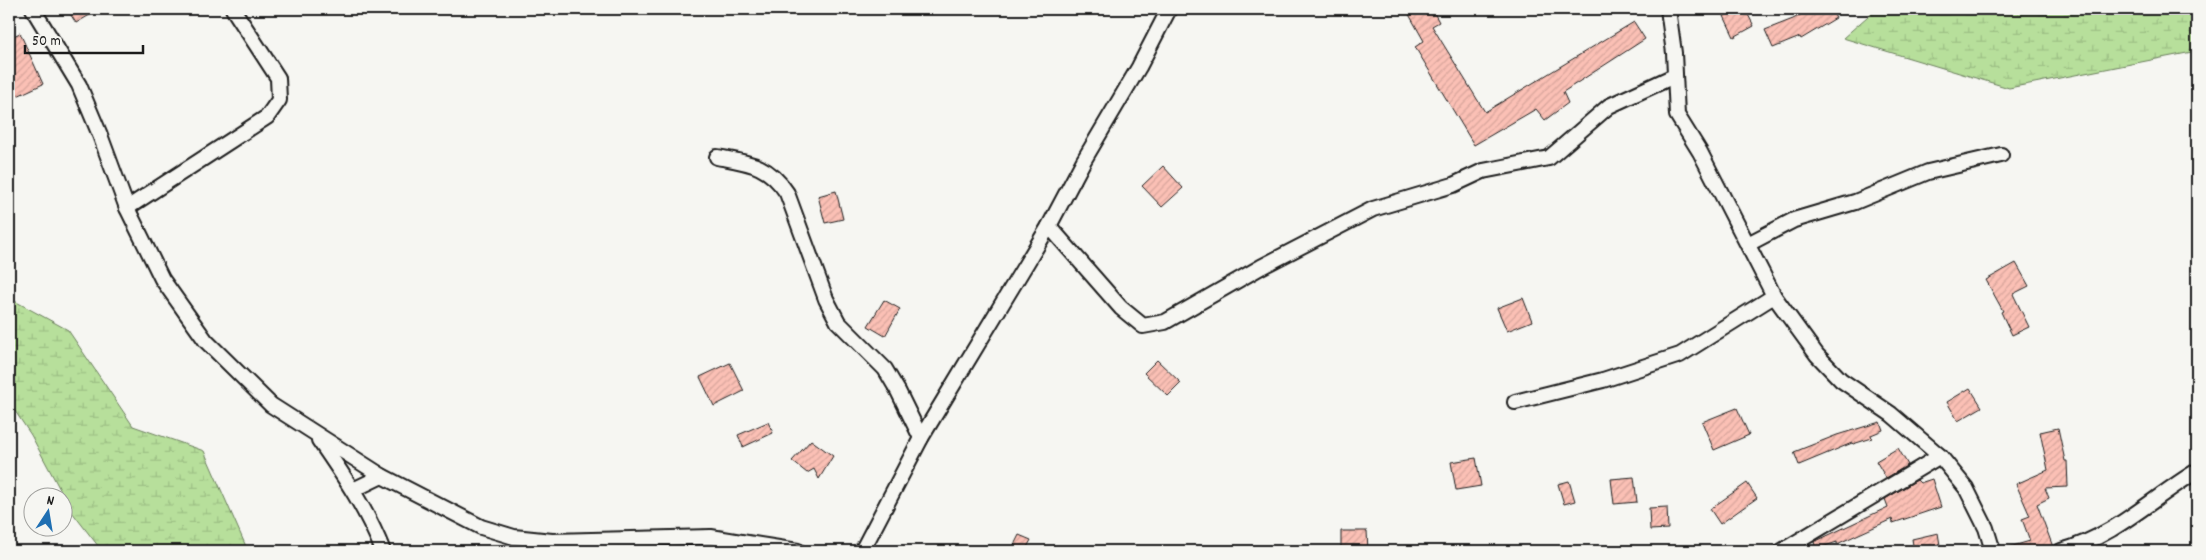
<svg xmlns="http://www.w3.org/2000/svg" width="2206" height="560" font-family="Dekko,sans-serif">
<defs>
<pattern id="wetland-marsh" width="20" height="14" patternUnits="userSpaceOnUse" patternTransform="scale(1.25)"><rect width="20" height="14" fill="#b7df9b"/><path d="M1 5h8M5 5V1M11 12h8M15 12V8" fill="none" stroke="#9dbf85"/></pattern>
<pattern id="building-hatch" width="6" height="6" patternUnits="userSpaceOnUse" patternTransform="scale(1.25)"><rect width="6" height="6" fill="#fbc0b5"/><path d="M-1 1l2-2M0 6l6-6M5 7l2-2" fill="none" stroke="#d7a49b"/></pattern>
</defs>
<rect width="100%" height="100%" fill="#f6f6f2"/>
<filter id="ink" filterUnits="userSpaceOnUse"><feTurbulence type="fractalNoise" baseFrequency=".02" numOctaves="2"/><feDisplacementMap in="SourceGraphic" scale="10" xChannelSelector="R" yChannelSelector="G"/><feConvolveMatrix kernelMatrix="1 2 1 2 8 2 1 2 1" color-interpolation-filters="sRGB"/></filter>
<g filter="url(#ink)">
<g fill="url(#wetland-marsh)" stroke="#6a7e5c">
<path d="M1876 9H2197V51L2009 88 1843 38Z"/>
<path d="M9 298 68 330 133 426 204 451 248 551H102L72 512 31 435 9 402Z"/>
</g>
<g fill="url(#building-hatch)" stroke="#1c1c1c">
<path d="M67 9H100L76 23Z"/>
<path d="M1406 9H1432L1439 22 1432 26 1485 112 1634 22 1645 39 1563 92 1568 103 1545 120 1536 109 1474 145 1415 47 1424 41Z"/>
<path d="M1738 9H1745L1754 26 1734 37 1724 16Z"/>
<path d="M1811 9H1830L1836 18 1801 39 1800 37 1773 48 1765 30 1793 19Z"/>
<path d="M20 33 43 84 13 98 9 87V38Z"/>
<path d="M1163 166 1183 188 1162 207 1142 186Z"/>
<path d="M836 191 843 219 825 223 818 196Z"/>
<path d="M2016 263 2029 286 2013 294 2029 327 2012 335 2001 312 2003 311 1986 280Z"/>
<path d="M1523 298 1532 321 1507 331 1497 308Z"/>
<path d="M884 300 900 309 885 336 868 326Z"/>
<path d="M1157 360 1181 383 1168 396 1144 373Z"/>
<path d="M730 363 744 391 714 406 700 377Z"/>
<path d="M1970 388 1982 407 1958 421 1947 402Z"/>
<path d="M1737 408 1749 435 1714 450 1702 422Z"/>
<path d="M768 422 773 433 743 447 738 435Z"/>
<path d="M1880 422 1883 430 1871 435 1872 438 1853 444 1852 443 1799 465 1794 452 1837 435Z"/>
<path d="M2058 428 2065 461H2067L2068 487 2045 488 2049 498 2037 504 2053 547 2052 551H2007L2006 548 2030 541 2022 519 2030 516 2016 484 2048 470 2040 432Z"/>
<path d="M811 440 833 456 819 479 814 469 807 473 792 461Z"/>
<path d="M1898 448 1908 465 1886 478 1876 461Z"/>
<path d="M1476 458 1481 486 1456 490 1451 462Z"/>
<path d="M1634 477 1637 502 1614 504 1611 479Z"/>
<path d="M1932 479 1941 507 1893 523 1892 519 1837 544V542L1816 549 1814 542 1888 507 1885 499 1917 480 1920 483Z"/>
<path d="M1569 481 1575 501 1564 504 1558 484Z"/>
<path d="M1747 483 1757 498 1720 524 1710 509Z"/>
<path d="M1667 507 1668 529 1650 530 1649 508Z"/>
<path d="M1341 531H1367L1368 551H1341Z"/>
<path d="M1938 533 1940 545 1914 551 1912 539Z"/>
<path d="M1019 535 1031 540 1025 551H1011Z"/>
</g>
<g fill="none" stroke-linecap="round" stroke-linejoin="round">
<defs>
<g id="minor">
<path d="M33 9 79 85 100 135 127 208 162 279 206 341 271 405 382 476 481 527 514 537 552 541 711 537 798 551"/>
<path d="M1668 9 1674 53 1677 115 1700 152 1774 296 1817 355 1841 380 1891 414 1940 456 1966 488 1986 528 1993 551"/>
<path d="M717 157C749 163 768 164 787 193L826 299 838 322 885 369 898 391 921 438"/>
<path d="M127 208 267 117 279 100 278 78 233 9"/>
<path d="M1049 226 1121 308 1143 326 1165 322 1261 267 1373 209 1453 185 1483 171 1549 158 1609 106 1674 76"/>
<path d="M1748 244 1794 220 1855 202 1928 172 2001 155"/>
<path d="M1515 402 1603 380 1680 355 1774 296"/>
<path d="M319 440C344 476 367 510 383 551"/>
<path d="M353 490 382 476"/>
<path d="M862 551 921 438 1049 226 1084 160 1139 67 1169 9"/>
<path d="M1782 551 1940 456"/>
<path d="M2061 551C2114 537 2152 498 2197 471"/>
</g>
</defs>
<use href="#minor" stroke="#1c1c1c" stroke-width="18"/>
<use href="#minor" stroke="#f6f6f2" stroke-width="14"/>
</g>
</g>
<rect width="2206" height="560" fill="none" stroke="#f6f6f2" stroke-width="30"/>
<rect x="15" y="15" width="2176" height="530" fill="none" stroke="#1c1c1c" stroke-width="2" filter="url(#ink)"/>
<g transform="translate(48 512) rotate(12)"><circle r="24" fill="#f6f6f2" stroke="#9f9f9c"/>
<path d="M0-4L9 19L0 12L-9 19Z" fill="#1f6fb2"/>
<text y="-8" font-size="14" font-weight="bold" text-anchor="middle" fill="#1c1c1c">N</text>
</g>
<path d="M25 45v8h118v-8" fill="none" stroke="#1c1c1c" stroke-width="2.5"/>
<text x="32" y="45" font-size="15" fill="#1c1c1c" stroke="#f6f6f2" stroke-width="4" paint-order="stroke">50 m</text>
</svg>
